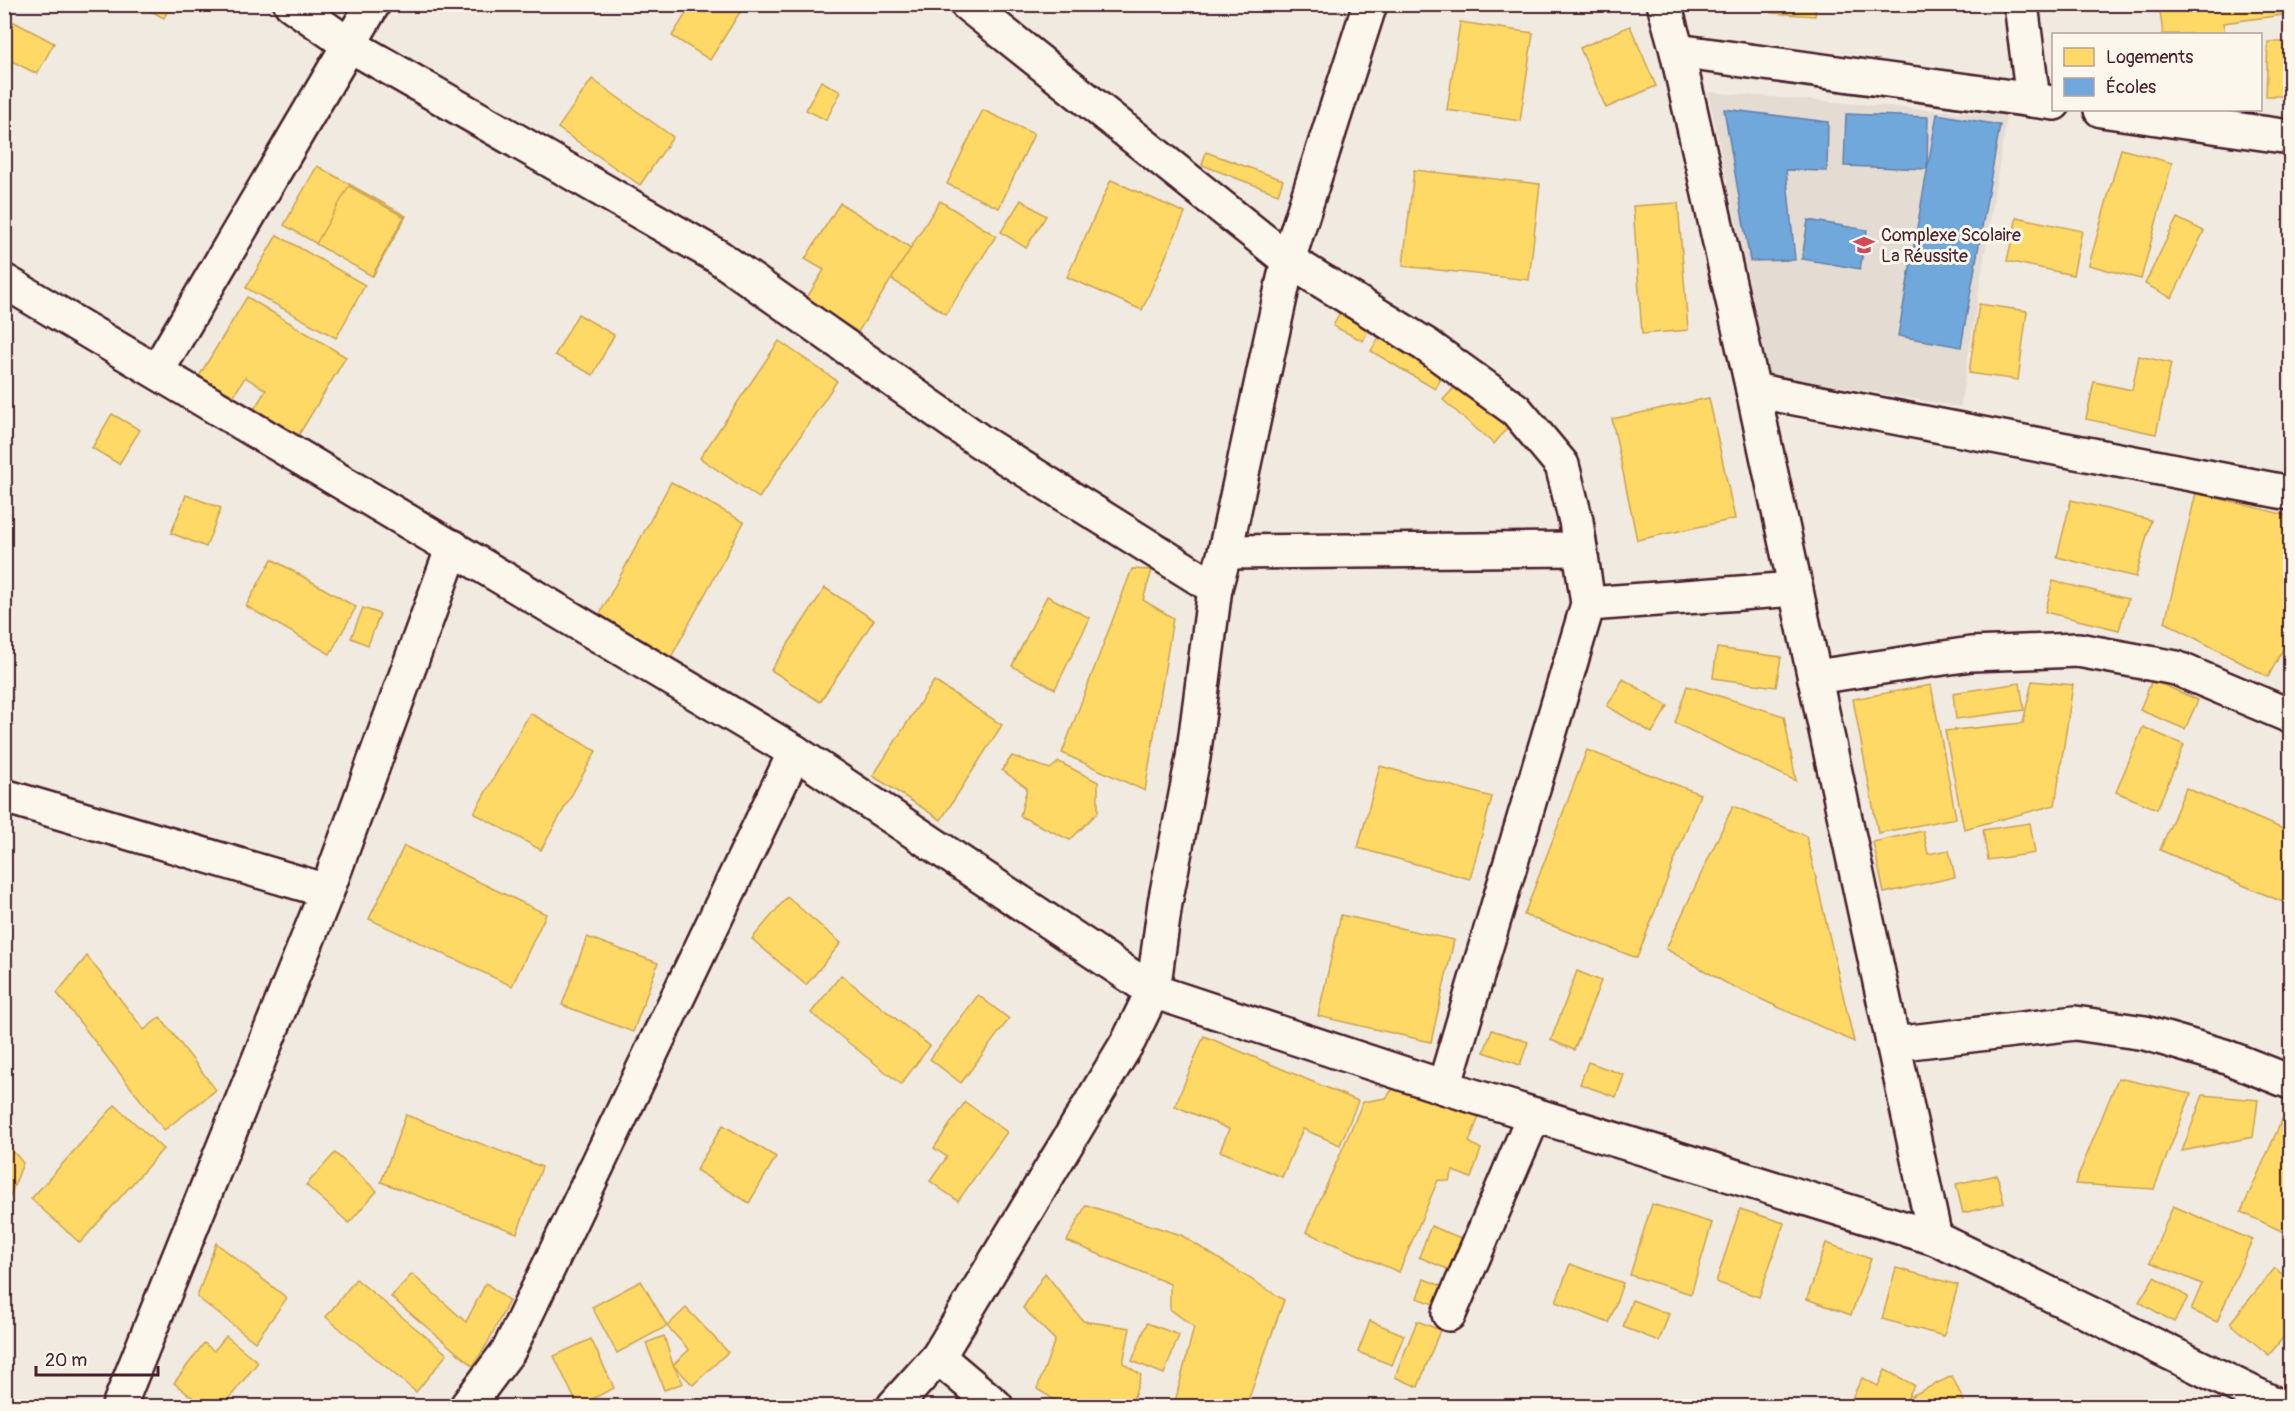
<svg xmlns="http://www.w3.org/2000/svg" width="2295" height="1411" font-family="Pangolin,sans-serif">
<rect width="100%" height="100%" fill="#f0eae0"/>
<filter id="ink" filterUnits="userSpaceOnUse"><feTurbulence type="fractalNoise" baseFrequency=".0167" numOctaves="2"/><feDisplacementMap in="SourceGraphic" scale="12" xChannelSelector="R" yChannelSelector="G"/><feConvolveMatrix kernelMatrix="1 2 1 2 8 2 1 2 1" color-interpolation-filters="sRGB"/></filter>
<g filter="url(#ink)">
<path fill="#e4dbd2" d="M1708 92 2007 116 1960 407 1769 374Z"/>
<g fill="#ffd966" stroke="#c9a154" stroke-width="1.5">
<path d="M138 4H171L164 18Z"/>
<path d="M692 4H745L710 60 672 36Z"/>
<path d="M1771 4H1816L1815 16 1771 13Z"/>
<path d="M2159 4H2290V14L2223 23 2225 34H2163Z"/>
<path d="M14 22 54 43 37 74 4 57V39Z"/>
<path d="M1460 22 1533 33 1520 121 1447 110Z"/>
<path d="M1630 26 1656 86 1606 108 1580 48Z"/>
<path d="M2268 42H2290V96H2266Z"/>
<path d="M592 79 673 137 640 185 558 128Z"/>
<path d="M821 81 841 92 826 120 806 110Z"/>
<path d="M983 110 1034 134 999 208 947 184Z"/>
<path d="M2121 149 2172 163 2141 279 2089 265Z"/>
<path d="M1206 152 1283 180 1278 194 1202 165Z"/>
<path d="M317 166 406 216 373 276 284 225Z"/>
<path d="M1414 170 1540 184 1529 280 1403 266Z"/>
<path d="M1111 180 1185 213 1142 310 1067 277Z"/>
<path d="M349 186 404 217 372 276 316 244Z"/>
<path d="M1021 200 1046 216 1026 248 1001 232Z"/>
<path d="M940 201 996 236 946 314 891 279Z"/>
<path d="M840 203 911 248 858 332 806 299 824 270 805 259Z"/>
<path d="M1678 203 1688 330 1642 334 1633 206Z"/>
<path d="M2017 217 2082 231 2073 275 2007 261Z"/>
<path d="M2177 218 2204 231 2172 298 2145 284Z"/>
<path d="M277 235 365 285 336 338 246 288Z"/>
<path d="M247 297 346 357 295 441 251 414 266 390 245 377 230 402 196 381Z"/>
<path d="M1979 304 2027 311 2018 380 1969 373Z"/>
<path d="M1342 308 1372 322 1363 341 1333 326Z"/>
<path d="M578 314 614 335 593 375 555 355Z"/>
<path d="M1381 334 1445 372 1435 389 1371 351Z"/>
<path d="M779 341 837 381 759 498 700 458Z"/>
<path d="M2139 356 2171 363 2156 434 2086 419 2094 382 2132 390Z"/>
<path d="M1459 382 1510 425 1494 444 1443 400Z"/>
<path d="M1709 398 1735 519 1637 540 1612 419Z"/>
<path d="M112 414 140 430 119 464 92 448Z"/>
<path d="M671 482 744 522 670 659 597 619Z"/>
<path d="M2196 493 2290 516V636L2268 677 2165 622Z"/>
<path d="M186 495 221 508 206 547 171 533Z"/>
<path d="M2071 500 2151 520 2136 577 2057 557Z"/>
<path d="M272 559 356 607 330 654 246 606Z"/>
<path d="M1132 569 1152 570 1143 600 1173 618 1145 791 1062 753Z"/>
<path d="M2053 581 2128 599 2119 630 2045 612Z"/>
<path d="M825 588 874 620 820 702 771 670Z"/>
<path d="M1047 596 1090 618 1055 689 1012 666Z"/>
<path d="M363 608 380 614 368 645 351 638Z"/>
<path d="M1717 648 1781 657 1776 687 1713 678Z"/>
<path d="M1623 679 1668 706 1652 733 1607 706Z"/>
<path d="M2152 680 2198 700 2185 729 2140 710Z"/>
<path d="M934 681 1002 725 941 820 873 776Z"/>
<path d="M2032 681 2073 685 2055 805 1964 829 1945 731 2023 723Z"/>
<path d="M2020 683 2024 710 1956 719 1953 693Z"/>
<path d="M1931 685 1956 818 1878 833 1853 699Z"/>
<path d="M1687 686 1784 716 1796 781 1675 723Z"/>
<path d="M530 713 596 751 541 850 474 813Z"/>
<path d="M2143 727 2184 745 2157 809 2116 792Z"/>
<path d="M1587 750 1700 794 1637 958 1524 915Z"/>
<path d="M1012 756 1050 769 1059 762 1098 782V812L1070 840 1020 816 1027 788 1002 770Z"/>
<path d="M1380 766 1492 797 1470 879 1358 848Z"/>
<path d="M2186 788 2290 832V905L2160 850Z"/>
<path d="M1733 806 1806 836 1854 1042 1728 984 1666 949Z"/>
<path d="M2030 823 2035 853 1988 860 1983 830Z"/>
<path d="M1923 831 1928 854 1949 850 1955 877 1884 893 1873 842Z"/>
<path d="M404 846 546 914 512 986 369 919Z"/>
<path d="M787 897 841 943 806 985 752 939Z"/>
<path d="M1341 915 1454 940 1431 1042 1318 1016Z"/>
<path d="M587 937 658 963 633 1032 562 1005Z"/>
<path d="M87 956 144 1030 160 1017 216 1090 164 1130 57 993Z"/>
<path d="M1577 971 1601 981 1574 1050 1551 1040Z"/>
<path d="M841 975 930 1046 901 1084 811 1013Z"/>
<path d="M978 995 1009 1019 961 1083 930 1059Z"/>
<path d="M1492 1030 1528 1042 1520 1065 1484 1052Z"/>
<path d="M1204 1036 1358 1101 1340 1145 1303 1129 1282 1177 1220 1151 1229 1129 1175 1106Z"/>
<path d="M1588 1062 1624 1075 1616 1097 1580 1084Z"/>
<path d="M2118 1078 2191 1094 2154 1189 2075 1184Z"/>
<path d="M1397 1083 1480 1114 1469 1142 1481 1149 1471 1178 1453 1171 1449 1181 1438 1180 1399 1272 1306 1232 1363 1102 1386 1098Z"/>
<path d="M2203 1095 2258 1100 2253 1137 2182 1151Z"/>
<path d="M965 1102 1007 1132 958 1201 930 1181 947 1157 934 1148Z"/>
<path d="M115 1105 163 1149 80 1243 31 1199Z"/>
<path d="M2285 1113 2290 1116V1235L2241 1212Z"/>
<path d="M406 1115 542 1167 517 1233 381 1182Z"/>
<path d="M723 1125 776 1157 749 1203 696 1170Z"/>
<path d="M4 1141 23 1163 8 1201 4 1200Z"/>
<path d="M335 1153 377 1191 349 1223 306 1185Z"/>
<path d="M1997 1175 2004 1203 1963 1213 1956 1184Z"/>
<path d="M1652 1204 1712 1223 1691 1294 1630 1275Z"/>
<path d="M1086 1205 1181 1235 1284 1300 1246 1406H1174L1194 1327 1170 1309V1284L1067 1241Z"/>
<path d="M2173 1206 2252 1240 2217 1322 2191 1310 2202 1284 2150 1262Z"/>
<path d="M1740 1209 1784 1223 1759 1297 1716 1282Z"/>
<path d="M1431 1226 1471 1242 1459 1274 1419 1257Z"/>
<path d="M2290 1237V1258L2283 1254Z"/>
<path d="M216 1243 287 1298 255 1342 197 1297Z"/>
<path d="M1826 1243 1871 1259 1851 1315 1807 1299Z"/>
<path d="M1570 1264 1623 1283 1609 1323 1556 1302Z"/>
<path d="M1896 1268 1958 1285 1944 1336 1882 1319Z"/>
<path d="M2275 1268 2290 1281V1329L2269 1355 2230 1323Z"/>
<path d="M1045 1273 1083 1321 1130 1328 1123 1363 1141 1375 1131 1406H1064L1037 1389 1055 1340 1023 1308Z"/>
<path d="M412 1274 466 1322 486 1283 509 1301 487 1344 473 1366 391 1297Z"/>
<path d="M2154 1277 2188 1297 2174 1322 2139 1302Z"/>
<path d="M356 1279 447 1354 416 1392 326 1317Z"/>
<path d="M1424 1279 1452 1290 1445 1308 1417 1298Z"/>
<path d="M641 1281 667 1326 617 1353 592 1307Z"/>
<path d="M1632 1300 1669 1314 1659 1341 1623 1327Z"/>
<path d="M686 1308 728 1352 693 1385 673 1365 689 1350 667 1326Z"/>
<path d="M1370 1321 1404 1335 1392 1365 1358 1352Z"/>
<path d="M1417 1321 1440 1330 1418 1387 1395 1377Z"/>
<path d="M1147 1323 1179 1335 1164 1374 1132 1361Z"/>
<path d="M226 1336 258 1362 223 1406H203L174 1383 204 1343 214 1351Z"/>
<path d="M664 1336 673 1365 683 1383 664 1390 646 1343Z"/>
<path d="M591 1339 614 1388 578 1406 554 1356Z"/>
<path d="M1885 1370 1914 1385 1904 1406H1864L1851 1400 1862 1378 1878 1386Z"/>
<path d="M1952 1376 1966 1406H1916L1911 1396Z"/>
</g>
<g fill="#6fa8dc" stroke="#647fa7" stroke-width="1.5">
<path d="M1724 109 1828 122 1827 171 1786 170 1795 260 1750 261Z"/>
<path d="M1846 114 1928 117 1927 169 1844 166Z"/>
<path d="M1937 114 2000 125 1961 347 1898 336Z"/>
<path d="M1808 220 1867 230 1860 269 1802 259Z"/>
</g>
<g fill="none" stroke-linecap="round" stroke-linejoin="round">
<defs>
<g id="minor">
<path d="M291 4 348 44 717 256 981 442 1215 588"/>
<path d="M967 4 1288 260 1426 345 1516 410 1562 465 1576 521 1588 604 1444 1087"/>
<path d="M1664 4 1677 51 1753 390 1935 1238"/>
<path d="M2021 4 2033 100"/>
<path d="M1677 51 2054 103"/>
<path d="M2101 110 2290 137"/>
<path d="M4 281 795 752 1153 991 1444 1087 1935 1238 2279 1406"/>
<path d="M157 371 373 4"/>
<path d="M1753 390 2290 493"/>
<path d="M1225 552 1580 549"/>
<path d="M1588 604 1796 589"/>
<path d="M1815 677 1971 654 2078 650 2176 668 2290 716"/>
<path d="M4 796 327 891"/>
<path d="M1893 1044 2075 1023 2145 1033 2224 1056 2290 1082"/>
<path d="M1449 1314 1534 1115"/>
<path d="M938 1357 996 1406"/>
<path d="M119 1406 327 891 453 547"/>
<path d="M467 1406 509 1350 795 752"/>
<path d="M894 1406 938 1357 1129 1040 1153 991 1165 903 1193 758 1215 588 1225 552 1288 260 1370 4"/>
</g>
</defs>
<use href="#minor" stroke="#4a1f2b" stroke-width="38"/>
<use href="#minor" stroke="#fbf7ec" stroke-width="33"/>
</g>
</g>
<defs>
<symbol id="school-bare" viewBox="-9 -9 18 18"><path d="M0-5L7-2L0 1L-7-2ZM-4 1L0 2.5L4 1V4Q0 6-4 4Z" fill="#d1495b" stroke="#fbf7ec" stroke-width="2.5" paint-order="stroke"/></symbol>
</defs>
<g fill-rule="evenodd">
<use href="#school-bare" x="1849" y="230" width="30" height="30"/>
</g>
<g text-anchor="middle" stroke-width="6" stroke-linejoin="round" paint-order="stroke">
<g font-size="18" fill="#4a1f2b" stroke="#fbf7ec" text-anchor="start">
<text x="1881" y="241">Complexe Scolaire<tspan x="1881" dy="21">La Réussite</tspan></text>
</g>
</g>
<rect width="2295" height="1411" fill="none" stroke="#fbf7ec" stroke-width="24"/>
<rect x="12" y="12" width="2271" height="1387" fill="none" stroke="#4a1f2b" stroke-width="2" filter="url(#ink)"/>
<rect x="2052" y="33" width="210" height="78" fill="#fbf7ec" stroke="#b4a19f" stroke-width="1.5"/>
<rect x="2064" y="48" width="30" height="18" fill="#ffd966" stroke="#b4a19f" stroke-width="1.5"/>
<text x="2106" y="63" font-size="18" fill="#4a1f2b">Logements</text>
<rect x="2064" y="78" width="30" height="18" fill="#6fa8dc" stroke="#b4a19f" stroke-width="1.5"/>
<text x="2106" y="93" font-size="18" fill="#4a1f2b">Écoles</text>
<path d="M36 1366v9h122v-9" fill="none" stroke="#4a1f2b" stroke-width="3"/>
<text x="45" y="1366" font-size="18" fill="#4a1f2b" stroke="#fbf7ec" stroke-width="4.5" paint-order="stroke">20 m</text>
</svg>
